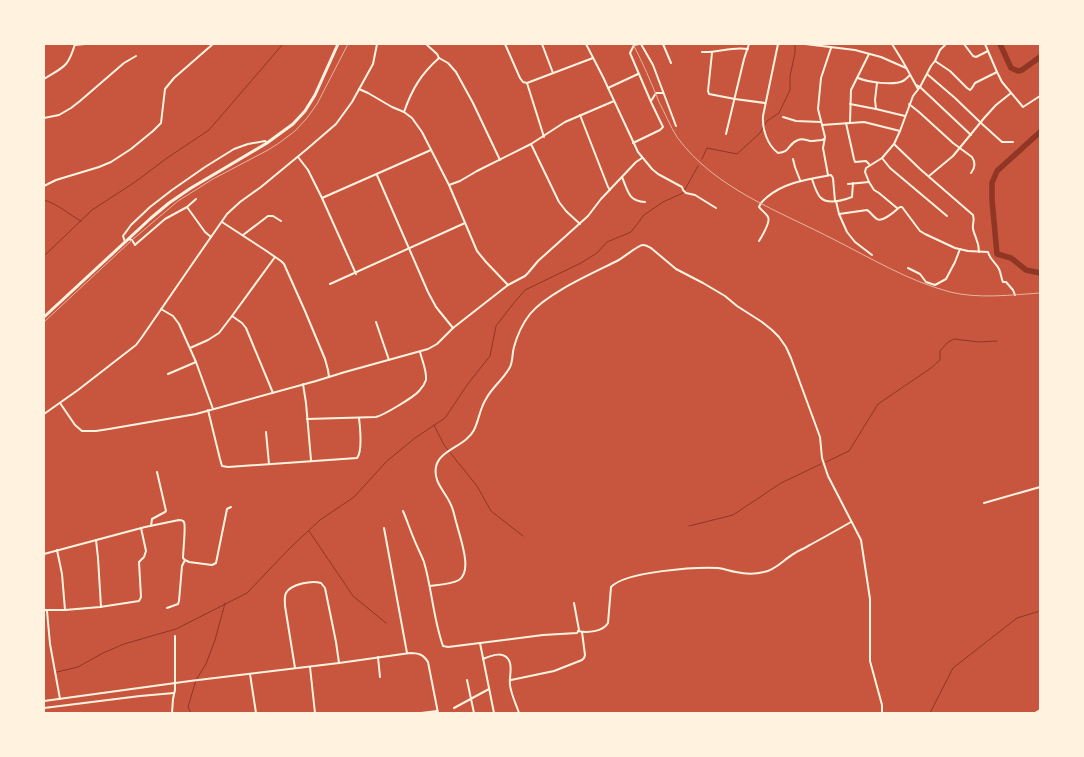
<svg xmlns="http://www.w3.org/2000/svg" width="1084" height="757" font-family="Figtree,sans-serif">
<rect width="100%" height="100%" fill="#c8553d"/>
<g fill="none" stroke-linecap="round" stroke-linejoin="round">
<g stroke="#8f3625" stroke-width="1">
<path d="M702 159 707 148 737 154 760 133 767 121 779 113 790 90V76L795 53V44"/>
<path d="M44 200C58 204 68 214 81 221"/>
<path d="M44 256 92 210 135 182 167 158 209 130 283 44"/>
<path d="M434 425 444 445 477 486 491 511 523 536"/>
<path d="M826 462 849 451 878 404 931 368 940 360V351L948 342 954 339 979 342 997 341"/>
<path d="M689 526 733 515 781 483 821 464"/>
<path d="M309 531 353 596 386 623"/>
<path d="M57 672 78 667 103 653 124 644 176 629 247 593 290 548 320 520 354 497 387 461 415 438 445 418 467 385 490 356 496 326 513 304 525 290 581 263 597 253 607 242 631 232 644 215 663 202 683 193 698 166"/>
<path d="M191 713 188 707 196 680 206 664 215 640 225 603"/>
<path d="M930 713 953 668 1017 618 1040 611"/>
</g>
<g stroke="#8f3625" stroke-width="5.5">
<path d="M1000 44 1011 68 1018 71 1022 70 1040 57"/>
<path d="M1040 132 997 171 992 183V200L997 254 1011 258 1026 270 1040 273"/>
</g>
<g stroke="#fff3e0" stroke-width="2">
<path d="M426 44 437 54 439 58 448 63 456 72 473 103 500 160"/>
<path d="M505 44 520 78 523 82 527 83 544 137"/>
<path d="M542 44 553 73"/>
<path d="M586 44 603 77 638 152 652 169 658 174 682 187 683 190 686 193 695 195 716 208"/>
<path d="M641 44 653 65 676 126"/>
<path d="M663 44 671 63"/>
<path d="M778 44 763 116C762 128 767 145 778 153 791 152 787 144 798 140 803 138 805 140 810 141 814 141 819 140 822 140L824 139"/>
<path d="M805 44 855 50 881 57 906 68"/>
<path d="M892 44 902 60 918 89"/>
<path d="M964 44 973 56 976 57 988 51"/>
<path d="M985 44 997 72 1002 82 1023 107 1040 96"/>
<path d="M75 45 85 44"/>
<path d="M702 52C718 53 732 46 748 49"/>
<path d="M712 53 708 91 709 94 735 99 765 103"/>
<path d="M935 61 950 71 967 88 970 90 972 88 975 83 997 72"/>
<path d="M927 74 955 98 981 123 1002 142H1013"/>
<path d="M858 78C868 82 893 86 903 81 905 80 908 77 910 75"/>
<path d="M44 79C63 67 68 68 75 44"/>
<path d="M527 83 593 58"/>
<path d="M916 85 920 87 971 135"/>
<path d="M608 88 638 74"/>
<path d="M359 89 368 93 392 107 404 112 412 118 422 132 449 185 477 251 486 262 508 285"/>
<path d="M651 101 656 93H663"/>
<path d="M850 104 876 109 905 116"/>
<path d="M909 104 919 112 953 143 972 157C976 163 975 168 971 173"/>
<path d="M876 109 875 100 877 83"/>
<path d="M404 112C412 89 421 74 439 58"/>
<path d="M580 115 608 187 610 190"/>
<path d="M783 117 796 121 821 122"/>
<path d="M44 118 59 115 71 108 80 101 124 63 136 56"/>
<path d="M850 122 851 90 869 54"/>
<path d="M846 123 854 159 855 162 866 161 869 164"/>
<path d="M822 125 864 122 900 131"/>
<path d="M726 134 744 59 749 44"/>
<path d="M633 143 660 130 663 127 651 102 630 53 634 45 639 44"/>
<path d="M531 144 559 202 566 211 580 224"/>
<path d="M894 144 920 169 973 215C975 221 972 224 973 229 975 238 979 241 979 252"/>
<path d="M298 157 308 170 322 198 356 274"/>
<path d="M882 158 890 168 947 216"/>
<path d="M793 159 795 167 800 180"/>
<path d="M377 175 428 292 436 307 453 328"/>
<path d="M828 175 823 148 825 137 818 109 821 78 831 48"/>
<path d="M929 176 953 156 985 117 996 105 1011 93"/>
<path d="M622 177C628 191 628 201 645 202"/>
<path d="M812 179C814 185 816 192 820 197 827 205 844 200 852 197L853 183"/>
<path d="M848 184 869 182"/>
<path d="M449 185 460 181 477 171 531 144 565 122 614 101"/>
<path d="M44 186 56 180 99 167 111 162 131 149 153 131 161 123 165 89 174 78 213 44"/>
<path d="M322 198 431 150"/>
<path d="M836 201 839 214 847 232 855 242 872 255"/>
<path d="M187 207 205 232 211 237"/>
<path d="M897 208 879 193 874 190 869 182 865 172 866 168 882 158 894 144 900 131 913 96 920 87 931 66 935 61 940 50 946 44"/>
<path d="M839 214 867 210C871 212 873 217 877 219 883 223 896 210 900 207H902L920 231 925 234 955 248 968 251 988 252C990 260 996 263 999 269 1001 273 1001 278 1003 282H1006L1013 290 1015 295"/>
<path d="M222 222 265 250 281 261 284 264 305 311 325 359 328 370 329 377"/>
<path d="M243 235 268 216H273L281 221"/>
<path d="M128 239 132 240 135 245 136 244 165 219 187 207 196 199"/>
<path d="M759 241C762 236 771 222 768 217 766 213 761 210 759 207 760 203 763 201 766 198 784 182 809 179 831 175L833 178 835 201"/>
<path d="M125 242 123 236 131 225 150 207 172 190 205 167 234 149 248 144 265 141 267 143"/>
<path d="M908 268 920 274 926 282 935 285 946 279 955 262 960 249"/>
<path d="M330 284 465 223"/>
<path d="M161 309 173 316 179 324 196 362 213 409"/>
<path d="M232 316 242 323 246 328 273 393"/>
<path d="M376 322 389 360"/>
<path d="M190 348 208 340 219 333 232 316 275 257"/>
<path d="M168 374 196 362"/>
<path d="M303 384 306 403 311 460"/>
<path d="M60 403 75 425 82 431H96L109 429 196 414 316 381 345 372 428 349 437 344 453 328 508 285 525 276 528 273 538 261 588 216 601 199 636 162 642 158"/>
<path d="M208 410 220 459 222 466 228 467 357 458C363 451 360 427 359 418"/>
<path d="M44 414 78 390 136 345 142 337 195 260 227 214 240 202 261 187 307 149 336 124 352 102 373 64 377 44"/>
<path d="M307 419 376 417C384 415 414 397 419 391 422 388 425 383 426 380 427 371 422 360 420 352"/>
<path d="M266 432 269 464"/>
<path d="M984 503 1040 487"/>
<path d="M403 511C407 520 410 530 414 539 417 547 421 554 424 562 432 589 433 618 443 646L448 647 543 635 577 633 579 630 574 603"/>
<path d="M151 526 152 519 165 512 166 511 157 472"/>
<path d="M384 528 407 653"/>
<path d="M96 540 98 558 101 607"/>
<path d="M57 550 62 574 65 610"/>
<path d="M44 554 145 527 179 520C181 520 183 520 184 522 186 526 183 552 183 558L185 560 182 566 179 601 178 604 167 608"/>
<path d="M185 560 189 562 212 565 216 563 227 509 231 507"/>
<path d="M430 586C438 585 452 584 459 580 473 571 460 538 457 525 455 519 454 511 451 505 446 492 433 483 436 467 439 450 466 446 474 430 479 420 480 408 486 399 492 387 504 379 510 367 513 361 512 354 514 347 517 336 523 323 530 314 547 293 593 273 617 261 623 258 638 245 643 245 646 245 649 247 651 248L676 269 703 283 725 296 737 306 762 322 772 330 779 337 786 347 791 358 820 437 822 458 828 476 861 540 870 599V661L882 705V713"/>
<path d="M44 610H65L100 607 139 601 141 597 139 562 144 557 146 551 141 528"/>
<path d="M47 611 50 644 60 699"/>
<path d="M578 631C587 633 603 632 608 623L611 587C626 571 697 567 718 568 725 569 730 571 736 572 745 574 756 574 764 572 776 570 784 559 795 553 799 550 804 549 808 546 823 538 837 530 851 522"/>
<path d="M480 643 494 713"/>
<path d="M378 657 380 677"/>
<path d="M483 659C492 655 506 650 510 663 512 670 509 678 510 685 511 694 516 704 519 713"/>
<path d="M310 667 315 713"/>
<path d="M295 668 285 606C285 602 284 597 286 593 291 584 312 580 321 583L325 588 336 642 339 663"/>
<path d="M250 674 256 713"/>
<path d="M467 680 474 713"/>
<path d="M511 680 554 671 582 660 584 658 585 655 582 632"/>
<path d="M44 701 190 681 339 663 410 653C418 653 423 654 428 662L438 713"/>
<path d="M44 708 140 696 174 693"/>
<path d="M454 708 489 689"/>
<path d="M172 713 173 699 175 690V636"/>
<path d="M421 713 437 711"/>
<path d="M1035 713 1040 710"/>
</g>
<path stroke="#fff3e0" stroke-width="3" d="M44 317 151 218 169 203 191 188 267 143 293 124 305 111 315 95 338 44"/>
<g stroke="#e9b49f" stroke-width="1">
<path d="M633 44C643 63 651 82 659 102 665 113 670 126 677 137 715 189 779 211 835 240 872 259 909 281 950 292 979 299 1010 295 1040 293"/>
<path d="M44 322 132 240 178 201 213 179 268 150 279 143 295 131 307 118 317 104 348 44"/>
</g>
</g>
<rect width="1084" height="757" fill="none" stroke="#fff3e0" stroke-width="90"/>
</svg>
